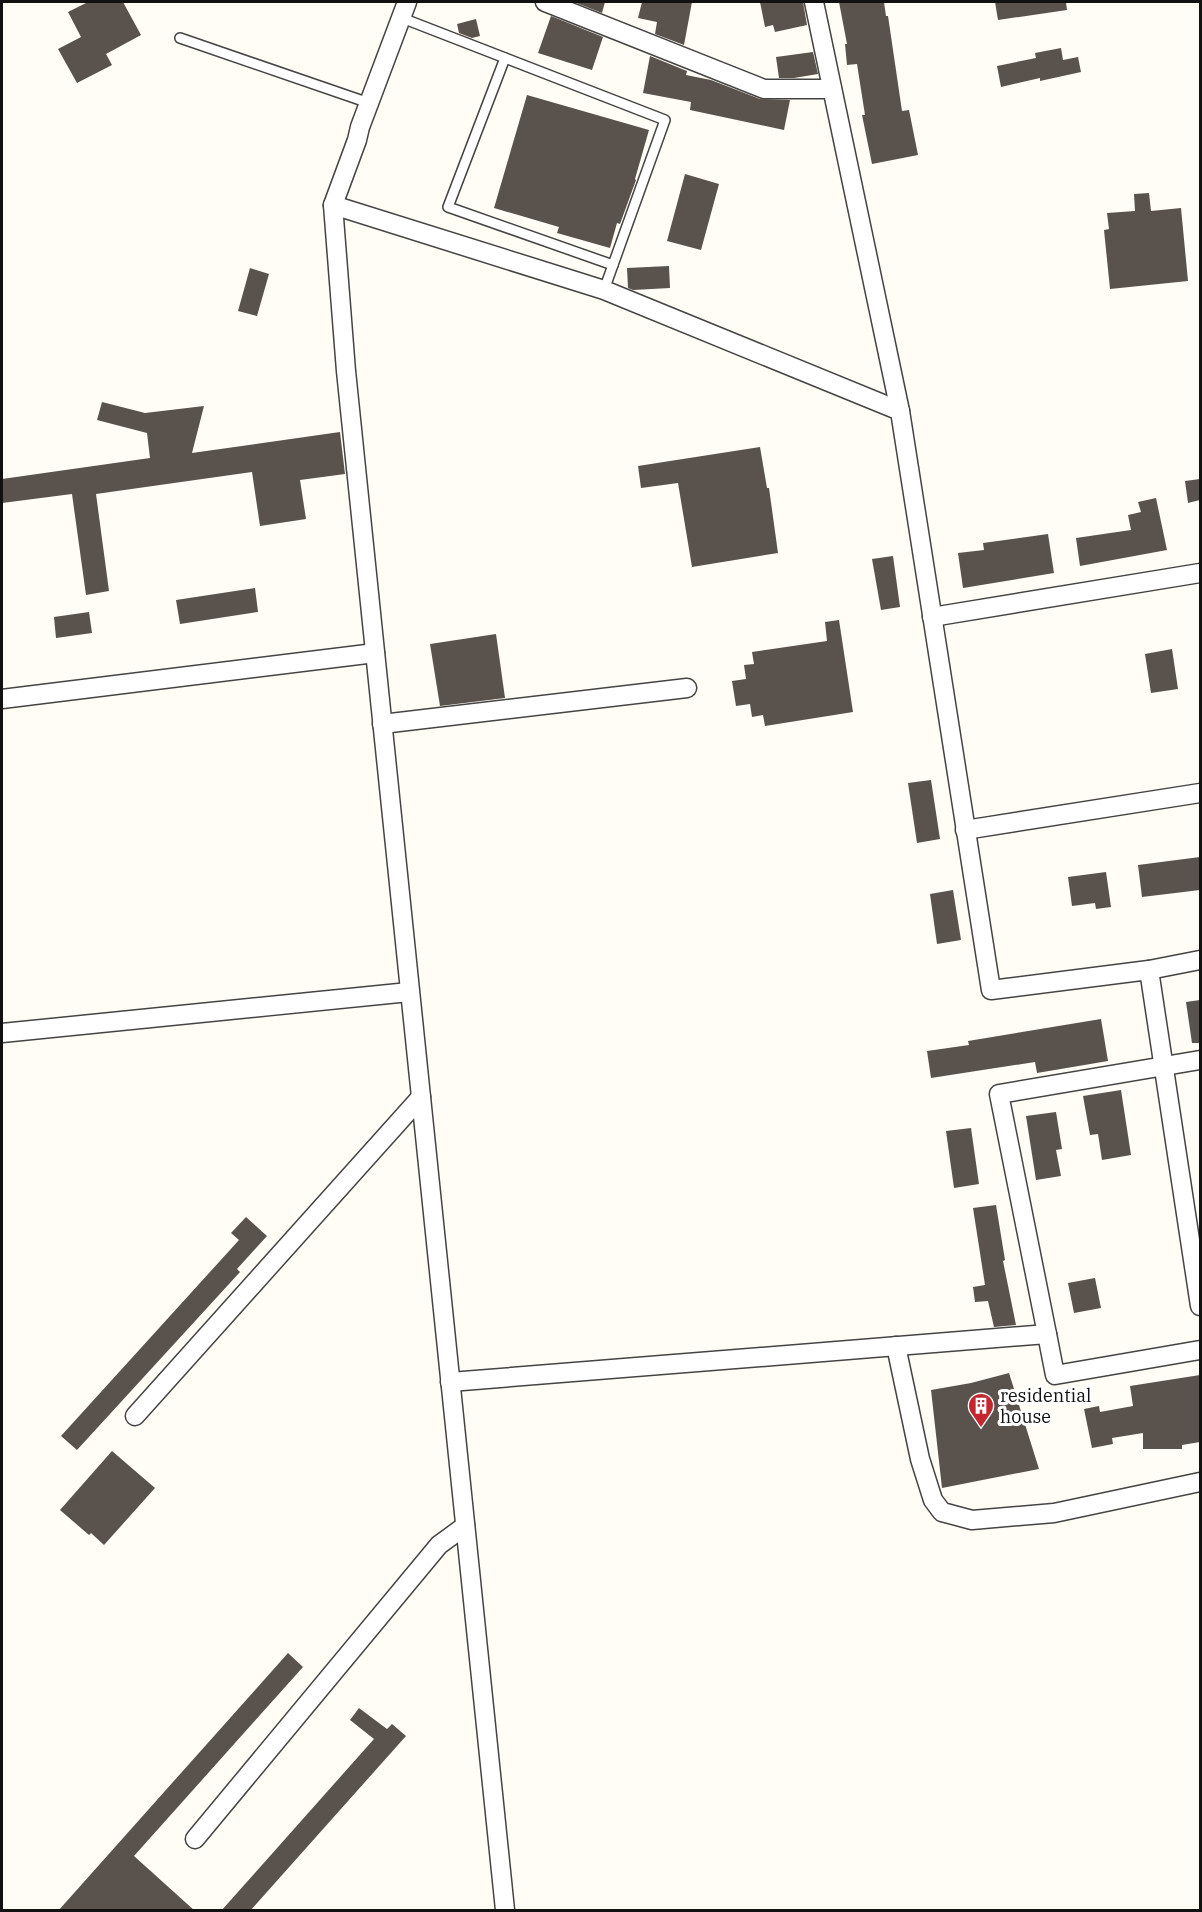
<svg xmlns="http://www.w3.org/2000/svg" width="1202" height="1912" font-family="'IBM Plex Serif',serif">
<rect width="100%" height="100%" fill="#fffdf5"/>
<g fill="#5a524d">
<path d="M88 2H123L141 35 106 54 112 65 77 83 58 49 81 37 68 12Z"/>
<path d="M574 2H605L602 13Z"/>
<path d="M642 2H692L684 45 655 34 657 22 638 18Z"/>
<path d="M760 2H803L807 25 775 32 773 25 765 27Z"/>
<path d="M839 2H884L886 16H888L902 111 909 110 918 155 872 164 862 115H865L857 64 847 65 845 44H847Z"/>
<path d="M995 2H1066L1067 10 998 20Z"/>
<path d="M551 16 603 37 592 70 538 53Z"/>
<path d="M476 19 480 36 472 38 459 33 457 24Z"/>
<path d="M1061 48 1063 60 1078 57 1081 72 1040 81V78L1001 87 997 66 1036 58 1035 53Z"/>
<path d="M813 52 818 74 794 78H779L776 57Z"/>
<path d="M650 56 687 71 686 75 711 80 760 99 790 100 784 130 690 110 691 102 643 93Z"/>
<path d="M527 95 649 130 635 179 636 180 620 224 617 223 610 248 557 233 559 227 494 208Z"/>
<path d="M685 174 719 184 701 250 667 241Z"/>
<path d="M1149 193 1151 211 1181 208 1188 281 1110 289 1104 230 1109 229 1107 213 1135 211 1134 194Z"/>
<path d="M669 266 670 288 633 290 628 288 627 268Z"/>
<path d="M250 268 269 274 257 316 238 311Z"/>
<path d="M102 402 145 413 204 406 192 453 340 432 345 474 300 480 306 519 260 526 252 472 96 494 109 591 86 595 72 494 2 503V479L150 458 147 433 97 420Z"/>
<path d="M760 447 767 488H769L778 553 692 567 678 483 641 488 638 466Z"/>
<path d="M1200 479V500L1188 503 1185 481Z"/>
<path d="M1156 498 1167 550 1080 566 1076 538 1131 530 1128 515 1141 512 1138 502Z"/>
<path d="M1048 534 1054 573 963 588 958 553 984 550 983 543Z"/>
<path d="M893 556 900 607 881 610 872 559Z"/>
<path d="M255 588 258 612 180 624 176 600Z"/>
<path d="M89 612 92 633 56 638 54 617Z"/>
<path d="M839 620 853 712 765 726 763 715 752 717 750 704 736 706 732 681 746 679 744 665 754 664 752 652 827 641 825 622Z"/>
<path d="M496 634 505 698 440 706 430 644Z"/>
<path d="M1172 649 1178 689 1151 693 1145 654Z"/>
<path d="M931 780 940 839 917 843 908 783Z"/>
<path d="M1200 857V890L1142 897 1138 865Z"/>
<path d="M1106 872 1111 907 1096 909 1095 903 1072 906 1068 877Z"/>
<path d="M953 890 961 940 937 944 930 894Z"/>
<path d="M1200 1000V1043H1192L1186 1002Z"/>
<path d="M1101 1019 1108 1061 1037 1073 1035 1062 931 1078 927 1051 969 1045 968 1041Z"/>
<path d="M1121 1090 1131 1155 1102 1160 1098 1134 1090 1135 1083 1096Z"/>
<path d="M1056 1112 1062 1149 1056 1150 1061 1176 1036 1180 1026 1116Z"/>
<path d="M971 1128 979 1184 954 1188 946 1131Z"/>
<path d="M996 1205 1005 1260 1003 1261 1016 1325 994 1327 988 1301 975 1302 973 1287 985 1285 973 1208Z"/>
<path d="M246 1217 267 1236 237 1269 240 1272 77 1450 61 1436 239 1240 231 1233Z"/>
<path d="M1095 1278 1101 1308 1074 1313 1068 1283Z"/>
<path d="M1009 1373 1039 1469 942 1488 931 1390 971 1383Z"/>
<path d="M1200 1375V1442L1182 1445V1449H1143V1433L1112 1438 1113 1444 1092 1448 1084 1409 1099 1406 1100 1412 1133 1406 1130 1386Z"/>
<path d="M112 1451 155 1488 104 1545 91 1533 89 1535 60 1510Z"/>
<path d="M288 1653 303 1667 134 1856 195 1911H58Z"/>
<path d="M359 1708 387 1729 392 1724 406 1736 250 1911H221L374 1739 350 1720Z"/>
</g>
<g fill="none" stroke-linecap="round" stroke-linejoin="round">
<defs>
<g id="lane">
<path d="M402 18 665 120 604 290"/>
<path d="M180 38 369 103"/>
<path d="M505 58 448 207 613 265"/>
</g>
<g id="street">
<path d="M545 2 764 89H832"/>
<path d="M814 2 900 411"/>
<path d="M333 205 357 140 360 127 407 2"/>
<path d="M932 617 1200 573"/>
<path d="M2 699 375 653"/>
<path d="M382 724 687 688"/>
<path d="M965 830 1200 793"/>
<path d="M1149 970 1200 960"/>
<path d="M2 1033 409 992"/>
<path d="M1047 1334 1055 1375 1200 1350"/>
<path d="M896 1346 920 1459 933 1500 942 1512 972 1520 1054 1513 1200 1482"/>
<path d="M450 1382 1047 1334 999 1094 1200 1060"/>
<path d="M135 1416 421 1097"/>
<path d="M195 1839 439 1545 465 1526"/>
<path d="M505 1910 346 371 333 205 604 290 900 411 991 990 1149 970 1200 1306"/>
</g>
</defs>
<use href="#lane" stroke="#444" stroke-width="12"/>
<use href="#street" stroke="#444" stroke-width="21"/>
<use href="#lane" stroke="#fff" stroke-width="9"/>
<use href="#street" stroke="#fff" stroke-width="18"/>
</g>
<defs>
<symbol id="building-pin" viewBox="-11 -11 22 30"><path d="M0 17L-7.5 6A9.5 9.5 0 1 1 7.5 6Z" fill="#c4262e" stroke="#fff"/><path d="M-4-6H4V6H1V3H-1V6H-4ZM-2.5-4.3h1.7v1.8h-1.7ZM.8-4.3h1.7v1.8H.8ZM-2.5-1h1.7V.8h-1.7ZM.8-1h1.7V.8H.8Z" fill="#fff"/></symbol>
</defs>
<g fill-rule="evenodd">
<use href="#building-pin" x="966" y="1391" width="30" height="40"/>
</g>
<g text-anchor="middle" stroke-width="6" stroke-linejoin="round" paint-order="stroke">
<g font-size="18" fill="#111" stroke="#fff" text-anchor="start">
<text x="1000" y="1402">residential<tspan x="1000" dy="21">house</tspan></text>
</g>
</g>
<rect width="1202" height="1912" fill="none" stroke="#111111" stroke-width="6"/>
</svg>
